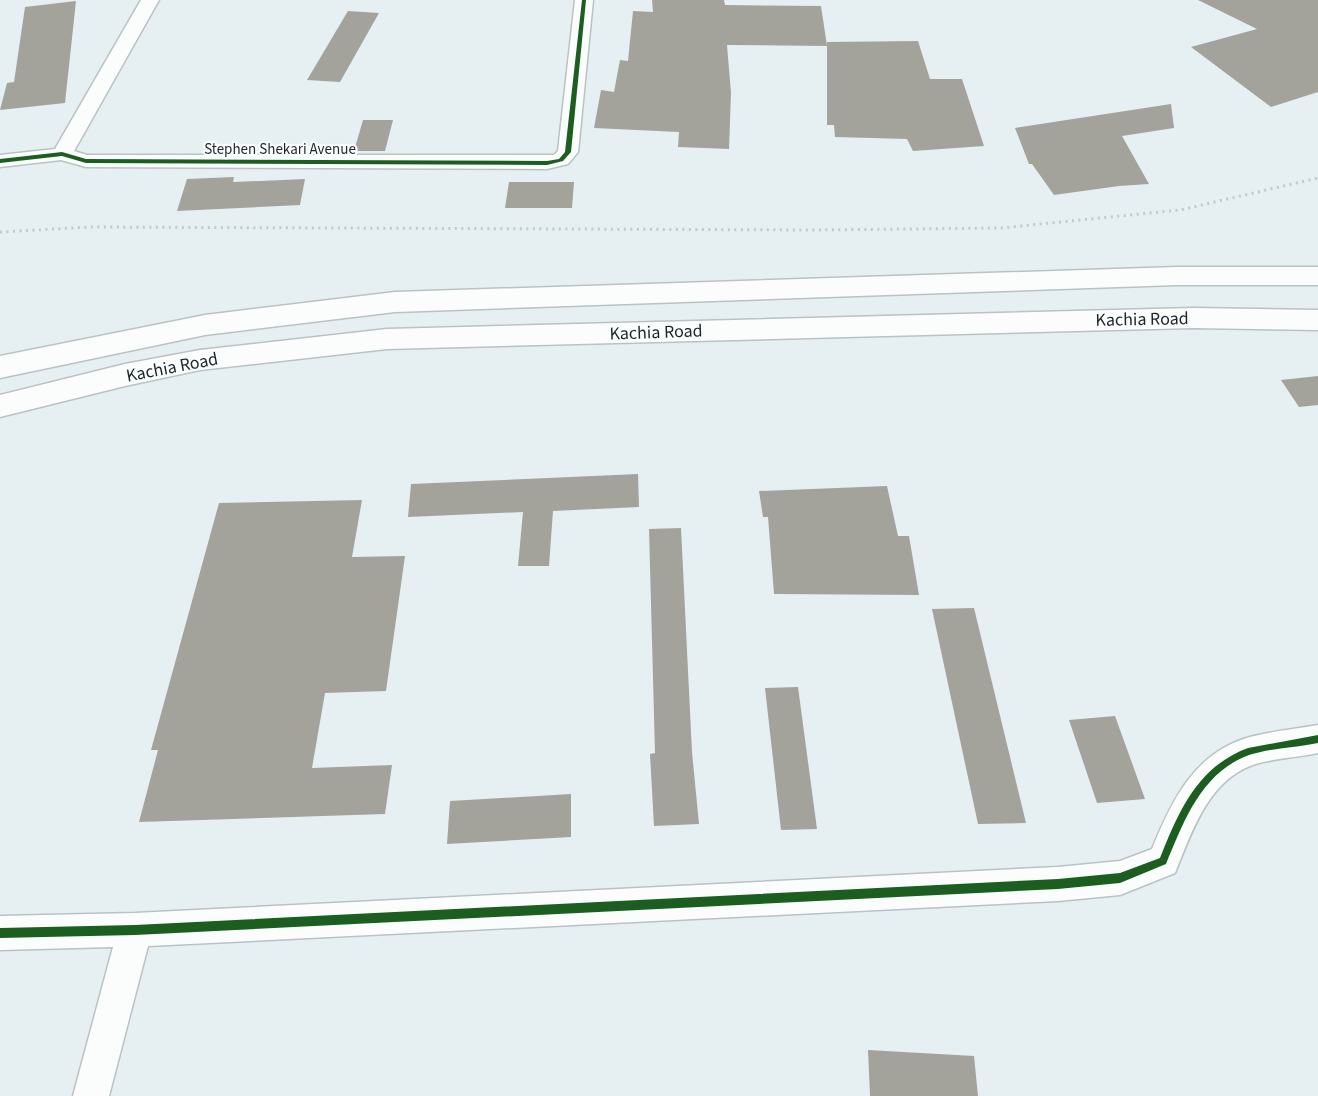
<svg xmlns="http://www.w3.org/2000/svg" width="1318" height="1096" font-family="'Source Sans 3',sans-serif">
<rect width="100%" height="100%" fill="#e6f0f2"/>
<g fill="#a3a39b">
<path d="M652 0H724L725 5 821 6 827 46 727 45 731 93 729 149 678 147 679 132 594 128 601 90 614 92 620 60 628 61 633 11 653 12Z"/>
<path d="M1198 0H1318V92L1271 107 1191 47 1257 29Z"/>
<path d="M76 1 65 103 0 110 7 83 14 82 25 7Z"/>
<path d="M348 11 379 13 340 82 307 80Z"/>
<path d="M918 41 930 79H962L984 146 913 151 907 139 835 137 834 125H827V42Z"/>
<path d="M1171 104 1174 128 1122 136 1149 184 1119 186 1054 195 1032 164H1029L1015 128Z"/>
<path d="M363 120H393L385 151H354Z"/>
<path d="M234 177 233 182 305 179 300 205 177 211 187 179Z"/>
<path d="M509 182H574L572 208H505Z"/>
<path d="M1318 376V405L1299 407 1281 380Z"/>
<path d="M638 474 639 507 553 511 549 566H518L523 512 408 517 411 484Z"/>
<path d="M887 486 898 536H909L919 595 774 594 768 517H763L759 491Z"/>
<path d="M362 500 352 557 405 556 386 691 325 693 312 768 392 765 385 814 139 822 158 750H151L219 503Z"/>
<path d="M681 528 692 752 699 824 654 826 650 754 655 753 649 529Z"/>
<path d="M974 608 1026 823 978 824 932 609Z"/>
<path d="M798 687 817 829 781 830 765 688Z"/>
<path d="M1115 716 1145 799 1097 803 1069 720Z"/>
<path d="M571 794V837L447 844 450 801Z"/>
<path d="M868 1050 974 1056 978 1096H870Z"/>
</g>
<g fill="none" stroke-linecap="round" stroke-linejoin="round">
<defs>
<g id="minor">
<path d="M141 0H159L74 151 87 155H554L558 151 575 0H593L578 152 568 164 547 169 86 167 61 160 0 167V155L55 149Z"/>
<path d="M1318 725V753C1296 758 1271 758 1250 766 1207 783 1191 834 1175 873L1120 895 1058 901 148 946 109 1096H73L113 947 0 950V916L135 913 1058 867 1120 861 1152 849C1172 800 1195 752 1250 737 1272 731 1296 729 1318 725Z"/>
</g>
<g id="primary">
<path d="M1177 267H1318V285H1177L395 312 205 335 0 378V356L205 315 395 292Z"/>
<path d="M1193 308 1318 310V330L1193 328 387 349 200 370 125 386 0 417V395L125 364 200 350 387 329Z"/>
</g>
</defs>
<use href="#minor" stroke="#bac2c3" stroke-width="3"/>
<use href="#primary" stroke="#bac2c3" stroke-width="3"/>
<use href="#minor" fill="#fbfdfd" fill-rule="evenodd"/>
<use href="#primary" fill="#fbfdfd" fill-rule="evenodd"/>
<path stroke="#c5c7c8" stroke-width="3" stroke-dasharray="2 4.5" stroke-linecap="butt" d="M0 232 90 227 813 230 1001 228 1180 210 1318 178"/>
<defs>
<g id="cycleway">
<path d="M582 0H586L571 152 563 161 547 165 86 163 62 156 0 163V159L62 152 86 159 547 161 559 159 565 152Z"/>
<path d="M1318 735V743C1295 748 1266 748 1244 757 1200 776 1183 823 1166 864L1120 883 1058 889 135 935 0 938V928L135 925 1058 879 1120 873 1160 858C1179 811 1197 767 1248 748Z"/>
</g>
</defs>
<use href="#cycleway" stroke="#fafeff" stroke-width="3"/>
<use href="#cycleway" fill="#1b5e20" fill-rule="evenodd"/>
</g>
<g text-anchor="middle" stroke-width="4.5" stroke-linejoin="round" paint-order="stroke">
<g font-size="15" fill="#1e2526" stroke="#fafeff">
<text x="280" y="154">Stephen Shekari Avenue</text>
</g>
<g font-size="18" fill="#1e2526" stroke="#fafeff">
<text transform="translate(1142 319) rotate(-1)" y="6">Kachia Road</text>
<text transform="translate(656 332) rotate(-2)" y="6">Kachia Road</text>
<text transform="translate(172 367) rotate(-11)" y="6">Kachia Road</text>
</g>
</g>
</svg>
